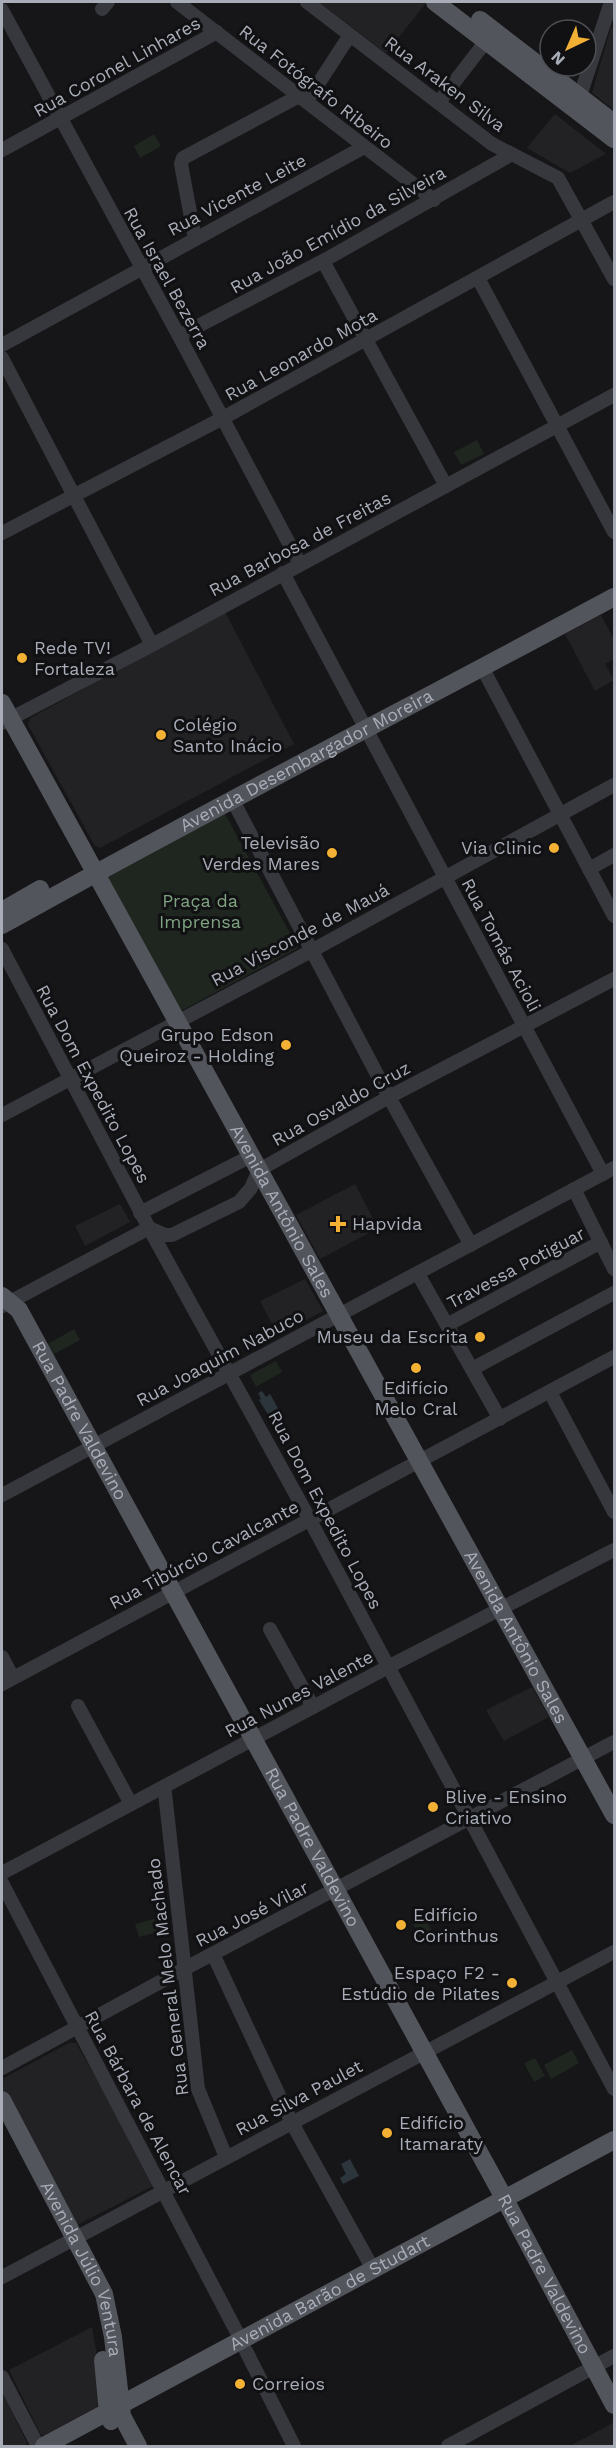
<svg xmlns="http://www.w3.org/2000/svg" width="616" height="2448" font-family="'Work Sans',sans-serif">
<rect width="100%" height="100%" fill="#161618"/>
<g fill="#222225">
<path d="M319 2H427L386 53Z"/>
<path d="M611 27 614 29V110L592 93Z"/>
<path d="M555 114 606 154 570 173 527 148Z"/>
<path d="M225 612 294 744 100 848 95 846 28 725 30 718Z"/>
<path d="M601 615 614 640V659L605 664 614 680 595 691 565 634Z"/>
<path d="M355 1184 378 1228 320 1259 296 1215Z"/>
<path d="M120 1204 130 1222 85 1246 75 1226Z"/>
<path d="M305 1279 323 1311 278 1335 260 1301Z"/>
<path d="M532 1687 549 1717 504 1741 486 1710Z"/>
<path d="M69 2043H76L157 2184 77 2225 36 2155 2 2091V2079Z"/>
<path d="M92 2327 96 2350 98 2405 95 2408 45 2435H41L9 2370Z"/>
<path d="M2 2391 27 2443 25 2446H2Z"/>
<path d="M614 2422V2446H570L607 2426Z"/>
</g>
<g fill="#1e261f">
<path d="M154 134 161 146 140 158 134 146Z"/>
<path d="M477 440 484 454 461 465 454 452Z"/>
<path d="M223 810 298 948 177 1013 102 875Z"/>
<path d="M74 1329 80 1340 54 1354 48 1344Z"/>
<path d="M276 1361 282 1372 256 1387 250 1375Z"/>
<path d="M423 1915 434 1935 423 1941 411 1921Z"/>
<path d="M165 1916 169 1929 139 1937 135 1924Z"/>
<path d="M572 2050 579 2063 551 2079 544 2065Z"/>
<path d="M535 2058 545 2076 534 2082 524 2063Z"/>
</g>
<g fill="#2c353c">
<path d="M262 1391 266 1397 270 1394 279 1410 275 1412 278 1418 272 1421 259 1400 261 1399 258 1393Z"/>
<path d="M350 2159 359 2176 343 2184 340 2178 346 2174 341 2164Z"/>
</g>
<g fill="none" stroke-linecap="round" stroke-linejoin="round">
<g stroke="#37383d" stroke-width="14">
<path d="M177 2 434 200"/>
<path d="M307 2 492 144 558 178 614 279"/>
<path d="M102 9 108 2"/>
<path d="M2 10 179 336 300 564"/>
<path d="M311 95 346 41"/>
<path d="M439 102 486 41"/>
<path d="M577 105 611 2"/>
<path d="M2 150 217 32"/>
<path d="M195 239 181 164 183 158 299 96"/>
<path d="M323 261 446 486"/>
<path d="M478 278 614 532"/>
<path d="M179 336 323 261 512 154"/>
<path d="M2 345 364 147"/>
<path d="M2 358 152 645"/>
<path d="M2 533 223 418 614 202"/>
<path d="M283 573 603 1174"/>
<path d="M483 669 614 916"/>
<path d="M2 723 152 645 614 395"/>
<path d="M232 799 389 1097 471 1245"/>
<path d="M589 869 614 855"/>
<path d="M2 949 149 1228 305 1511 614 2089"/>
<path d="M2 1115 313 950 614 785"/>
<path d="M574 1189 614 1269"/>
<path d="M140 1213 251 1156"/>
<path d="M149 1228 165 1235H172L239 1202 251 1188 259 1170 389 1097 614 979"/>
<path d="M418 1274 500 1419"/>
<path d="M2 1306 149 1228"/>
<path d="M447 1325 601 1242"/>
<path d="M472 1369 614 1293"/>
<path d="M550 1392 614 1512"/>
<path d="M2 1495 614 1168"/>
<path d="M270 1629 313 1707"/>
<path d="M2 1657 13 1678"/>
<path d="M2 1684 614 1357"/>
<path d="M78 1706 131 1804"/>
<path d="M163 1788 165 1793 198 2089 226 2157"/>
<path d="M2 1873 388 1667 614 1550"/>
<path d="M2 1883 241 2340"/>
<path d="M213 1954 292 2123 373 2269"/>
<path d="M2 2068 184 1969 614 1742"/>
<path d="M2 2277 614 1952"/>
<path d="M246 2351 294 2446"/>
<path d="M2 2377 38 2446"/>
<path d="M448 2446 614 2356"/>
</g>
<g stroke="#53555c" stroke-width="18">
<path d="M435 2 614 139"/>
<path d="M480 20 614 123"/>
<path id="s1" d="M2 703 614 1815"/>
<path d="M2 911 40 889"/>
<path id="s2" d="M2 925C204 812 410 707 614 597"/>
<path id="s3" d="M2 1296 19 1310 510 2209 614 2405"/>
<path id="s4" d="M2 2100 104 2294 113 2337 122 2416 138 2446"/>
<path d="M103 2360 108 2413 111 2421"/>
<path id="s5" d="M44 2446 614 2140"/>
</g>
</g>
<g fill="#f2b134" stroke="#111113" stroke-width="2">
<circle cx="22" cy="658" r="6"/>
<circle cx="161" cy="735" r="6"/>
<circle cx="554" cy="848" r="6"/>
<circle cx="332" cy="853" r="6"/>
<circle cx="286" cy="1045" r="6"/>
<path d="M335 1215h6v6h6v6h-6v6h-6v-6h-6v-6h6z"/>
<circle cx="480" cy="1337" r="6"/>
<circle cx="416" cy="1368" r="6"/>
<circle cx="433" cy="1807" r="6"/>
<circle cx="401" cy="1925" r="6"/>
<circle cx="512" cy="1983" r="6"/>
<circle cx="387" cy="2133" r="6"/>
<circle cx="240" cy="2384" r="6"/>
</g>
<g text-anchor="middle" stroke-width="6" stroke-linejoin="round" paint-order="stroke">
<g font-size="18" fill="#a8adb8" stroke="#111113">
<text transform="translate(117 67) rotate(-29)" y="6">Rua Coronel Linhares</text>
<text transform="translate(445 84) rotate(37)" y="6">Rua Araken Silva</text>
<text transform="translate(316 87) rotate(38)" y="6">Rua Fotógrafo Ribeiro</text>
<text transform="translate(237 195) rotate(-28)" y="6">Rua Vicente Leite</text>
<text transform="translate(338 230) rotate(-29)" y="6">Rua João Emídio da Silveira</text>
<text transform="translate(167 278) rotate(61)" y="6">Rua Israel Bezerra</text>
<text transform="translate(301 355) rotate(-29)" y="6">Rua Leonardo Mota</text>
<text transform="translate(300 544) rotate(-28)" y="6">Rua Barbosa de Freitas</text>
<text dy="6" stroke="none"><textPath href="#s2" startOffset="346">Avenida Desembargador Moreira</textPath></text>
<text transform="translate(300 935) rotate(-28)" y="6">Rua Visconde de Mauá</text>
<text transform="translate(501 945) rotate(62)" y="6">Rua Tomás Acioli</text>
<text transform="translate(93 1084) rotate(62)" y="6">Rua Dom Expedito Lopes</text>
<text transform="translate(341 1104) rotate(-29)" y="6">Rua Osvaldo Cruz</text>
<text dy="6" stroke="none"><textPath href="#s1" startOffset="580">Avenida Antônio Sales</textPath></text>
<text transform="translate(516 1268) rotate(-28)" y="6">Travessa Potiguar</text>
<text transform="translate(220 1358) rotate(-28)" y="6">Rua Joaquim Nabuco</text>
<text dy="6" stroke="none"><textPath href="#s3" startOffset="148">Rua Padre Valdevino</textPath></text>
<text transform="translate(325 1510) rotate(62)" y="6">Rua Dom Expedito Lopes</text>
<text transform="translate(204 1555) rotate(-28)" y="6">Rua Tibúrcio Cavalcante</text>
<text dy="6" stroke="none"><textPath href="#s1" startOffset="1066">Avenida Antônio Sales</textPath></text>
<text transform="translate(299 1694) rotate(-28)" y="6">Rua Nunes Valente</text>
<text dy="6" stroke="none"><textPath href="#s3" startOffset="634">Rua Padre Valdevino</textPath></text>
<text transform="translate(252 1914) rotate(-27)" y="6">Rua José Vilar</text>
<text transform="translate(168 1977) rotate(-97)" y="6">Rua General Melo Machado</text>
<text transform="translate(299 2098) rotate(-28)" y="6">Rua Silva Paulet</text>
<text transform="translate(138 2103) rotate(62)" y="6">Rua Bárbara de Alencar</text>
<text dy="6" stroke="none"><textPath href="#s4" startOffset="188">Avenida Júlio Ventura</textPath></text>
<text dy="6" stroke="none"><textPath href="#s3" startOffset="1120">Rua Padre Valdevino</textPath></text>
<text dy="6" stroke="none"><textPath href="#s5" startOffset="324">Avenida Barão de Studart</textPath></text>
</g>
<g font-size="18" fill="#a8adb8" stroke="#111113" text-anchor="start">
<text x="34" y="654">Rede TV!<tspan x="34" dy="21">Fortaleza</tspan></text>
<text x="173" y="731">Colégio<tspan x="173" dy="21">Santo Inácio</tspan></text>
<text x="320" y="849" text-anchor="end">Televisão<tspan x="320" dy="21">Verdes Mares</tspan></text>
<text x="542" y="854" text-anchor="end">Via Clinic</text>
<text x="274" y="1041" text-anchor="end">Grupo Edson<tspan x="274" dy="21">Queiroz - Holding</tspan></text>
<text x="352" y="1230">Hapvida</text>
<text x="468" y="1343" text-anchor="end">Museu da Escrita</text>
<text x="416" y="1394" text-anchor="middle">Edifício<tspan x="416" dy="21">Melo Cral</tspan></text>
<text x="445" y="1803">Blive - Ensino<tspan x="445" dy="21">Criativo</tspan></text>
<text x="413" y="1921">Edifício<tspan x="413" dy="21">Corinthus</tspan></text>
<text x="500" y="1979" text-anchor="end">Espaço F2 -<tspan x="500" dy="21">Estúdio de Pilates</tspan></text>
<text x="399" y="2129">Edifício<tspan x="399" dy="21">Itamaraty</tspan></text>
<text x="252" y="2390">Correios</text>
</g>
<g font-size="18" fill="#7fa381" stroke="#111113">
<text x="200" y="907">Praça da<tspan x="200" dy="21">Imprensa</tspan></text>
</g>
</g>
<rect width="616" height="2448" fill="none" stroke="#a8adb8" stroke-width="6"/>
<g transform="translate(568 48) rotate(224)"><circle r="28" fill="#111113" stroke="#4d4f55" stroke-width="1.5"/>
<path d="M0-4.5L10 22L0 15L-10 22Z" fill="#f2b134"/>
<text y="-9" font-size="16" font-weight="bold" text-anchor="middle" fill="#a8adb8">N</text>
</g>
</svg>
